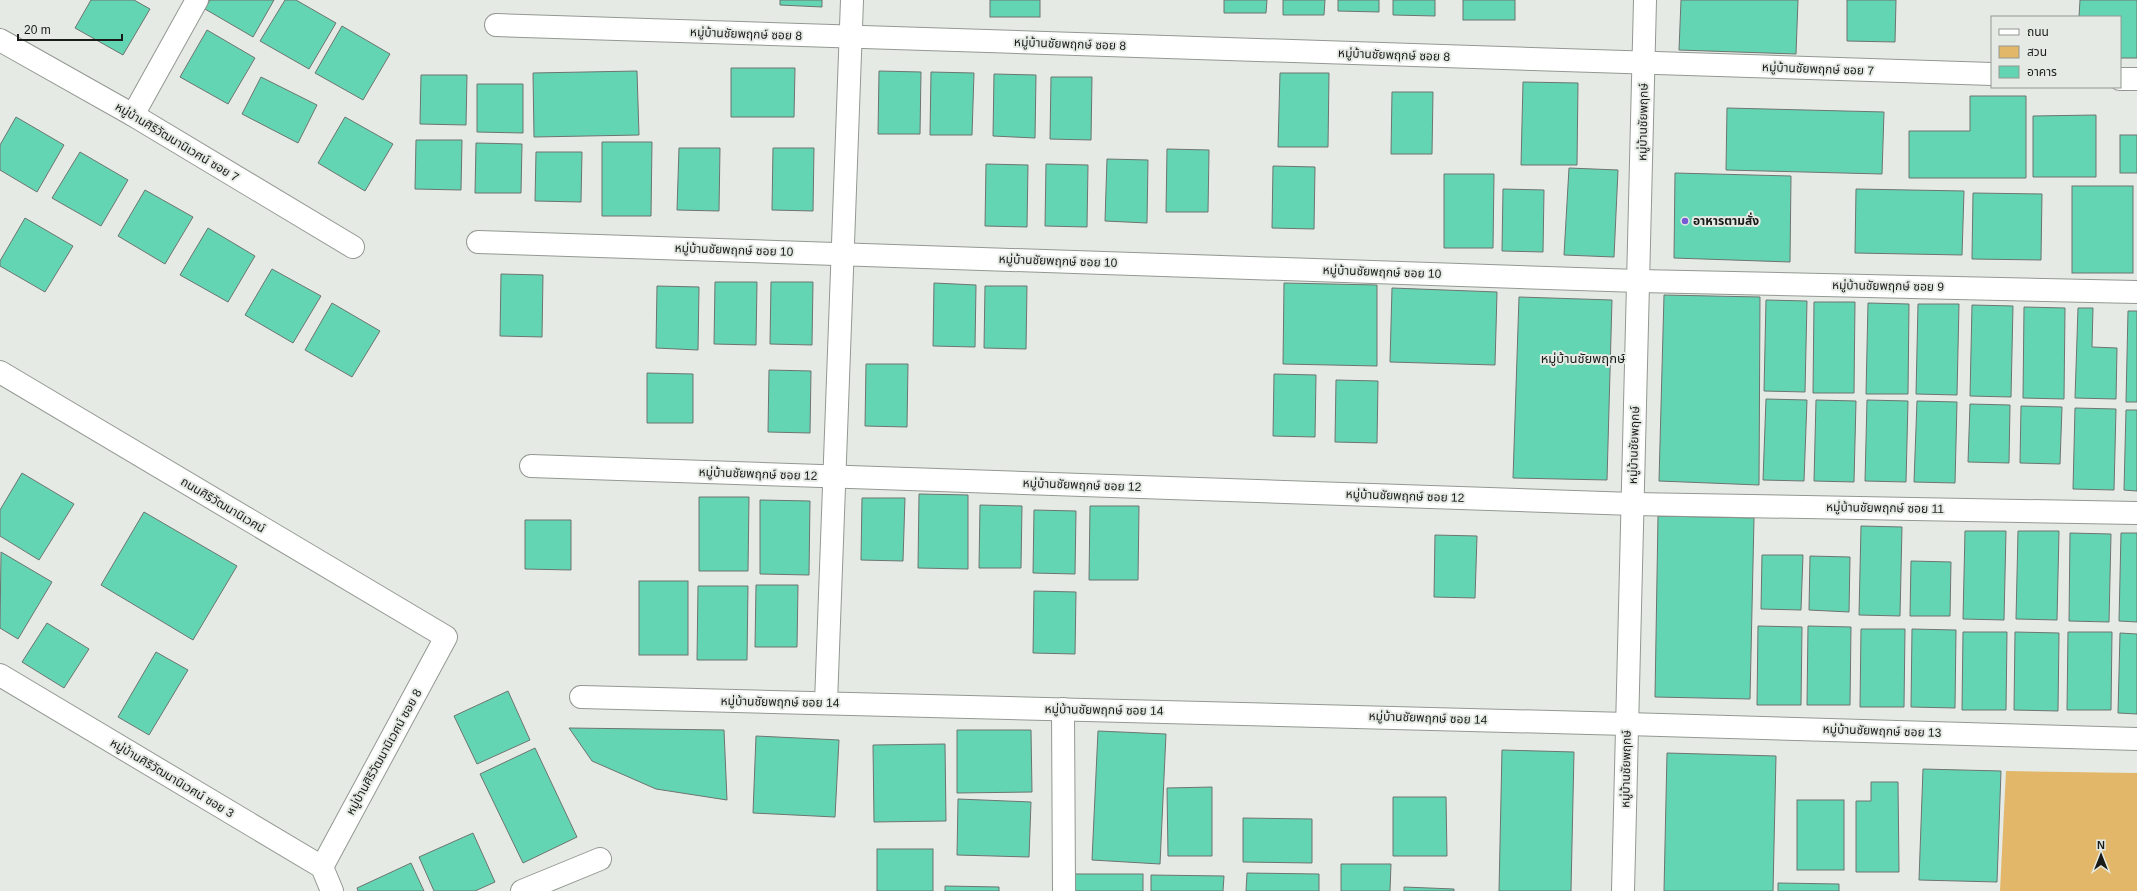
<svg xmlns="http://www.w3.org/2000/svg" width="2137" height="891" font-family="Arial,'Noto Sans Thai',sans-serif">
<rect width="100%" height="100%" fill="#e5ebe4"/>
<path fill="#e3b769" d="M2006 771 2137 773V891H2000Z"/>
<g fill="#64d5b2" stroke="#6d7471">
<path d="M91 0H134L150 9 123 55 75 28Z"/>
<path d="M210 0H274L253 37 205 9Z"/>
<path d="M285 0H296L336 23 309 69 260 41Z"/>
<path d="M780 0H822V7L780 5Z"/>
<rect x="990" y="0" width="50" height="17"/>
<path d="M1224 0H1267L1266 13H1224Z"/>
<path d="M1283 0H1325L1324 15H1283Z"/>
<path d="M1338 0H1379V12L1338 11Z"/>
<path d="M1393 0H1435V16L1393 15Z"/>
<rect x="1463" y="0" width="52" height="20"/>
<path d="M1681 0H1798L1796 54 1679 50Z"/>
<path d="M1847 0H1896L1895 42 1847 41Z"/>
<path d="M2080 0H2137V58H2120V17H2079Z"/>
<path d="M342 26 390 54 363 100 315 73Z"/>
<path d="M207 30 255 58 228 104 180 77Z"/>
<path d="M731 68H795L794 117H731Z"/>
<path d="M637 71 639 135 534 137 533 73Z"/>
<path d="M879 71 921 72 920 134H878Z"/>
<path d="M931 72 974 73 972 135H930Z"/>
<path d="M1280 73H1329L1328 147H1278Z"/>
<path d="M994 74 1036 75 1035 138 993 136Z"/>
<path d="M421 75H467L466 125 420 124Z"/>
<path d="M261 77 317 105 298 143 242 114Z"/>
<path d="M1051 77H1092L1091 140 1050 139Z"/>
<path d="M1523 82 1578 83 1577 165H1521Z"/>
<path d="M477 84H523V133L477 132Z"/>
<path d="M1392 92H1433L1432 154H1391Z"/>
<path d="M1970 96H2026V178H1909V131H1970Z"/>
<path d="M1727 108 1884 112 1882 174 1726 170Z"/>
<path d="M2096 115V177H2033V116Z"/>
<path d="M16 117 64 145 37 192 0 170V145Z"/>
<path d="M345 117 393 144 365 191 318 163Z"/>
<rect x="2120" y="135" width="17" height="38"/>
<path d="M416 140H462L461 190 415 189Z"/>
<path d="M602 142H652L651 216H602Z"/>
<path d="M476 143 522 144 521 193H475Z"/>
<path d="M679 148H720L719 211 677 210Z"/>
<path d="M773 148H814L813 211 772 210Z"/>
<path d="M1167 149 1209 150 1208 212H1166Z"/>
<path d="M80 152 128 180 101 226 52 198Z"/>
<path d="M536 152H582L581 202 535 201Z"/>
<path d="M1107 159 1148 160 1147 223 1105 221Z"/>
<path d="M986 164 1028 165 1027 227 985 226Z"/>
<path d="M1046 164 1088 165 1087 227 1045 226Z"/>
<path d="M1273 166 1315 167 1314 229 1272 228Z"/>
<path d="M1569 168 1618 170 1614 257 1564 255Z"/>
<path d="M1675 173 1791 176 1790 262 1674 258Z"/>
<path d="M1444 174H1494L1493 248H1444Z"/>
<rect x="2072" y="186" width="61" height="87"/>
<path d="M1503 189 1544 190 1543 252 1502 251Z"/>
<path d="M1856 189 1964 191 1962 255 1855 253Z"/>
<path d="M145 190 193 217 165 264 118 236Z"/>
<path d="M1973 193 2042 194 2041 260 1972 259Z"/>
<path d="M25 218 73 246 45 292 0 266V261Z"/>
<path d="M208 228 255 256 228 302 180 275Z"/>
<path d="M272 269 321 296 293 343 245 315Z"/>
<path d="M501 274 543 275 542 337 500 336Z"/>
<path d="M715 282H757L756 345 714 344Z"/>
<path d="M771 282H813L812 345 770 344Z"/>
<path d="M934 283 976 285 975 347 933 346Z"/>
<path d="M1284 283 1377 285V366L1283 364Z"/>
<path d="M657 286 699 287 698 350 656 348Z"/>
<path d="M985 286H1027L1026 349 984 348Z"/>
<path d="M1392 288 1497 292 1495 365 1390 362Z"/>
<path d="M1664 295 1760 297 1759 485 1659 481Z"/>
<path d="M1519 297 1612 300 1607 480 1513 478Z"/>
<path d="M1766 300 1807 301 1805 392 1764 391Z"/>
<path d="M1814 302H1855L1854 393H1813Z"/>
<path d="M332 303 380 331 352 377 305 350Z"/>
<path d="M1868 303 1909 304 1908 394H1866Z"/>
<path d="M1918 304H1959L1957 395 1916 394Z"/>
<path d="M1972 305 2013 306 2011 397 1970 396Z"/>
<path d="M2024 307 2065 308 2064 399 2023 398Z"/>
<path d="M2078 308H2093L2092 347 2117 348 2116 399 2075 398Z"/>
<path d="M2128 311H2137V402H2126Z"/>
<path d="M866 364H908L907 427 865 426Z"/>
<path d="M769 370 811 371 810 433 768 432Z"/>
<path d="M647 373 693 374V423H647Z"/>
<path d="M1274 374 1316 375 1315 437 1273 436Z"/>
<path d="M1336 380 1378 381 1377 443 1335 442Z"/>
<path d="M1766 399 1807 400 1804 481 1763 480Z"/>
<path d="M1816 400 1856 401 1854 482 1814 481Z"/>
<path d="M1867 400 1908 401 1906 482 1865 481Z"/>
<path d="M1917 401 1957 402 1955 483 1914 482Z"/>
<path d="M1970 404 2010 405 2009 463 1968 462Z"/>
<path d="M2021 406 2062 407 2060 464 2020 463Z"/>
<path d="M2075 408 2116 409 2114 490 2073 489Z"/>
<path d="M2126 410H2137V491L2124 490Z"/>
<path d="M22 473 74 504 39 560 0 536V510Z"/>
<path d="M919 494 968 495V569L918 568Z"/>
<path d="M699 497H749L748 571H699Z"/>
<path d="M862 498H905L903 561 861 560Z"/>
<path d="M760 500 810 501 809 575 760 574Z"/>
<path d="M980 505 1022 506 1021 568H979Z"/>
<path d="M1090 506H1139L1138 580H1089Z"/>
<path d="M1034 510 1076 511 1075 574 1033 573Z"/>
<path d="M144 512 237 566 193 640 101 585Z"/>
<path d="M1658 516 1754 518 1750 699 1655 697Z"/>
<path d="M525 520H571V570L525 569Z"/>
<path d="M1861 526 1902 527 1900 616 1859 615Z"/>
<path d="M1965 531H2006L2004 620 1963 619Z"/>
<path d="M2018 531H2059L2057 620 2016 619Z"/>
<path d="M2070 533 2111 534 2109 622 2069 621Z"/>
<path d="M2121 533H2137V622L2119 621Z"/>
<path d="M1435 535 1477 536 1475 598 1434 597Z"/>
<path d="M1 552 52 582 18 639 0 628Z"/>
<path d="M1762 555H1803L1801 610 1761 609Z"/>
<path d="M1810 556 1850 557 1849 612 1809 610Z"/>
<path d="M1911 561 1951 562 1950 616H1910Z"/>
<rect x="639" y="581" width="49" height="74"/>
<path d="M756 585H798L797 647H755Z"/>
<path d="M698 586H748L747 660H697Z"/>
<path d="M1034 591 1076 592 1075 654 1033 653Z"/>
<path d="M47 623 89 649 64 688 22 662Z"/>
<path d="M1758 626 1802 627 1801 705H1757Z"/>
<path d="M1808 626 1851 627 1850 705H1807Z"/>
<path d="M1861 629H1905L1904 707H1860Z"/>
<path d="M1912 629 1956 630 1955 708 1911 707Z"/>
<path d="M1963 632H2007L2006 710H1962Z"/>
<path d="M2015 632 2059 633 2058 711 2014 710Z"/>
<path d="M2068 632H2112L2111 710H2067Z"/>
<path d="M2120 633 2137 634V714L2118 713Z"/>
<path d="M156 652 188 670 149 735 118 717Z"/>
<path d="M508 691 530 740 477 764 454 716Z"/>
<path d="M569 728 724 730 727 800 656 789 592 761Z"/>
<path d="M957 730H1031L1032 792 957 793Z"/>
<path d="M1098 731 1166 734 1160 864 1092 860Z"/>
<path d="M756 736 839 740 835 817 753 813Z"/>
<path d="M945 744 946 821 874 822 873 745Z"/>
<path d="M535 748 577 837 523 863 480 774Z"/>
<path d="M1502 750 1574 752 1571 891H1499Z"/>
<path d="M1667 753 1776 756 1773 891H1664Z"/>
<path d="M1923 769 2001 771 1997 882 1919 880Z"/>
<path d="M1871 782H1898L1899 872H1856V801H1871Z"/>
<path d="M1212 787V856H1168L1167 788Z"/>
<path d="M1393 797H1446L1447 856H1393Z"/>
<path d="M958 799 1031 802 1029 857 957 855Z"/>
<rect x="1797" y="800" width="47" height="70"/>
<path d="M1243 818 1312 819V863L1243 862Z"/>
<path d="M473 833 495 882 475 891H434L419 857Z"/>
<rect x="877" y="849" width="56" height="42"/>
<path d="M411 863 424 891H358L357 888Z"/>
<path d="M1341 864H1391L1390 891H1341Z"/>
<path d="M1247 873 1319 874V891H1246Z"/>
<rect x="1075" y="874" width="68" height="17"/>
<path d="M1151 875 1224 876 1223 891H1151Z"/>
<path d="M1778 883 1839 884V891H1778Z"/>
<path d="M945 886 999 887V891H945Z"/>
<path d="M1404 887 1454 889V891H1404Z"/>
</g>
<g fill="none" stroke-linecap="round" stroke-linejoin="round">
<defs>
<g id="minor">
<path d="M496 25 1992 74"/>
<path d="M0 40 133 115 353 247"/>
<path d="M2120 79H2137"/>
<path d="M133 115 197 0"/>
<path d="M478 242 1639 281 2137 292"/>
<path d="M0 372 446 637 322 867"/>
<path d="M531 466 1633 504 2137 513"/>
<path d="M0 675 322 867 332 891"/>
<path d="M581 697 1627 724 2137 739"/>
<path d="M826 703 852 0"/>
<path d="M1063 709 1064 891"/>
<path d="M522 891 600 859"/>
<path d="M1623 891 1645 0"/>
</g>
</defs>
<use href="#minor" stroke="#939892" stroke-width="24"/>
<use href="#minor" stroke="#fff" stroke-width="22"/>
</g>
<circle fill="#765ad4" stroke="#e5ebe4" stroke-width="1.5" cx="1685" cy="221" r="4"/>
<g text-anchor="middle" stroke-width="4" stroke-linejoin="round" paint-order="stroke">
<g font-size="12" fill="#191b19" stroke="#e5ebe4">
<text transform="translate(746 34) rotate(2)" y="4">หมู่บ้านชัยพฤกษ์ ซอย 8</text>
<text transform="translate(1070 44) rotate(2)" y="4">หมู่บ้านชัยพฤกษ์ ซอย 8</text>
<text transform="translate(1394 55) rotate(2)" y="4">หมู่บ้านชัยพฤกษ์ ซอย 8</text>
<text transform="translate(1818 69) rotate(2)" y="4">หมู่บ้านชัยพฤกษ์ ซอย 7</text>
<text transform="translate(1643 122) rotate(-89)" y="4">หมู่บ้านชัยพฤกษ์</text>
<text transform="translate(177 142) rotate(31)" y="4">หมู่บ้านศิริวัฒนานิเวศน์ ซอย 7</text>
<text transform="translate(734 250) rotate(2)" y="4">หมู่บ้านชัยพฤกษ์ ซอย 10</text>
<text transform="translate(1058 261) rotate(2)" y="4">หมู่บ้านชัยพฤกษ์ ซอย 10</text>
<text transform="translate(1382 272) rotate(2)" y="4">หมู่บ้านชัยพฤกษ์ ซอย 10</text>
<text transform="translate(1888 286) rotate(1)" y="4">หมู่บ้านชัยพฤกษ์ ซอย 9</text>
<text transform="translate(1634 445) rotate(-88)" y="4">หมู่บ้านชัยพฤกษ์</text>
<text transform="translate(758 474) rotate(2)" y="4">หมู่บ้านชัยพฤกษ์ ซอย 12</text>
<text transform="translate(1082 485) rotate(2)" y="4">หมู่บ้านชัยพฤกษ์ ซอย 12</text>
<text transform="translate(1405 496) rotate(2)" y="4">หมู่บ้านชัยพฤกษ์ ซอย 12</text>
<text transform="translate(223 505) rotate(31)" y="4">ถนนศิริวัฒนานิเวศน์</text>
<text transform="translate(1885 508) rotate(1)" y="4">หมู่บ้านชัยพฤกษ์ ซอย 11</text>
<text transform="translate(780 702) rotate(1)" y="4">หมู่บ้านชัยพฤกษ์ ซอย 14</text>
<text transform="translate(1104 710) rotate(1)" y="4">หมู่บ้านชัยพฤกษ์ ซอย 14</text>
<text transform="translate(1428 718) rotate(2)" y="4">หมู่บ้านชัยพฤกษ์ ซอย 14</text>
<text transform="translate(1882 731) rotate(2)" y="4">หมู่บ้านชัยพฤกษ์ ซอย 13</text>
<text transform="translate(384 752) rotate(-61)" y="4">หมู่บ้านศิริวัฒนานิเวศน์ ซอย 8</text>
<text transform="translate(1626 769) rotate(-89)" y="4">หมู่บ้านชัยพฤกษ์</text>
<text transform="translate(172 778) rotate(31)" y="4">หมู่บ้านศิริวัฒนานิเวศน์ ซอย 3</text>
</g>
<g font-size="12" font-weight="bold" fill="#191b19" stroke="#e5ebe4" text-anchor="start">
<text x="1693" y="225">อาหารตามสั่ง</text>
</g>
<g font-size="13" fill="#191b19" stroke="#e5ebe4">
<text x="1583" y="363">หมู่บ้านชัยพฤกษ์</text>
</g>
</g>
<rect x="1991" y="16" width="130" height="72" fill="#e5ebe4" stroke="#939893"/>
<rect x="1999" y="29" width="20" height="6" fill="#ffffff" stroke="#939893"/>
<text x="2027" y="36" font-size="12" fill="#191b19">ถนน</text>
<rect x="1999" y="46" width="20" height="12" fill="#e3b769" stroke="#939893"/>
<text x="2027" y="56" font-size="12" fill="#191b19">สวน</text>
<rect x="1999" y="66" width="20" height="12" fill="#64d5b2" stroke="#939893"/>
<text x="2027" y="76" font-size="12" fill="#191b19">อาคาร</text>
<g transform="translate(2101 855)" stroke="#e5ebe4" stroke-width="3" paint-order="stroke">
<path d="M0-3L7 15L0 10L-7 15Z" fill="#191b19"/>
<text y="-6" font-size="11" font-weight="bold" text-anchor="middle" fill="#191b19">N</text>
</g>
<path d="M18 34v6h104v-6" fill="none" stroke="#191b19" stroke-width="2"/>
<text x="24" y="34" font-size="12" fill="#191b19" stroke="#e5ebe4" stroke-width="3" paint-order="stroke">20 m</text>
</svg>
